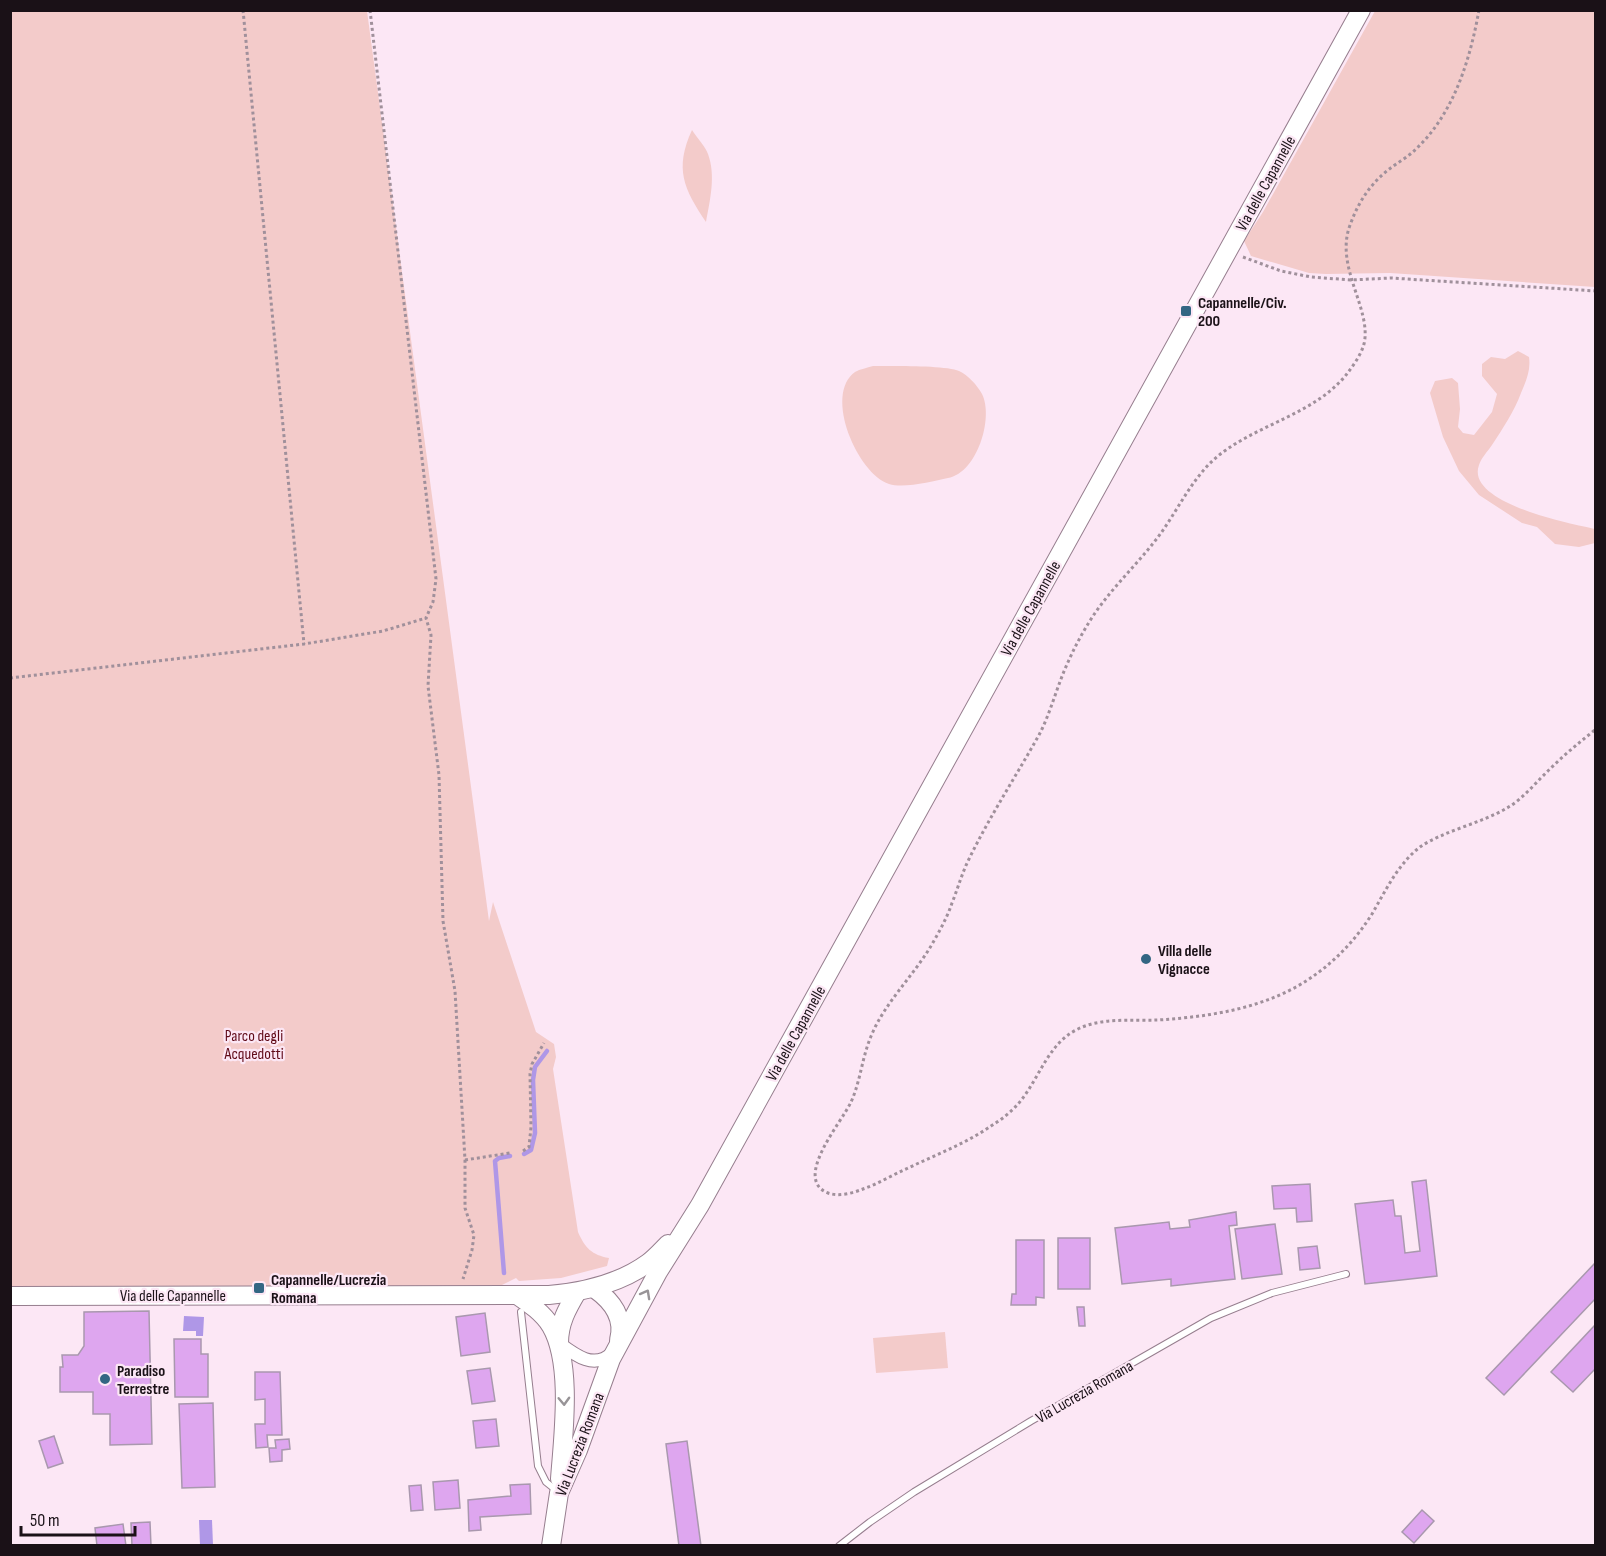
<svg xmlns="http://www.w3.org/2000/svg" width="1606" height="1556" font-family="'Sofia Sans Condensed',sans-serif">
<rect width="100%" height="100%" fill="#fce7f5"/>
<g fill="#f3cbca">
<path d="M10 11H367L489 921 493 902 536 1032 554 1044 556 1057 553 1069 578 1232C585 1248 592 1255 609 1258L607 1266 561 1278 519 1281 516 1278 496 1288 11 1290Z"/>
<path d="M1375 11H1595V287L1390 273 1326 274 1309 273 1251 256 1244 241 1263 212Z"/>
<path d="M692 130C697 138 705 146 708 154 716 176 710 200 706 222 684 189 674 169 692 130Z"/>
<path d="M1518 351 1529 357C1531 370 1526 381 1521 393 1514 412 1503 428 1492 445 1488 451 1481 458 1479 465 1465 503 1571 524 1595 529V543L1579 547 1555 544 1537 527 1522 523 1479 495 1459 471 1443 437 1430 393 1435 381 1452 378 1458 383 1460 409 1458 427 1463 433 1474 435 1492 412 1497 394 1482 376V364L1491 357 1505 359Z"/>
<path d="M873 366C890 366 946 365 959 371 968 375 977 385 982 394 994 418 977 473 948 478 933 481 904 489 889 484 858 474 823 395 855 372 860 369 867 368 873 366Z"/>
<path d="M945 1332 948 1368 876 1373 873 1338Z"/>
</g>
<g fill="#af97e7">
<path d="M184 1316 204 1317 203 1336H196V1331H183Z"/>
<path d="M199 1520H212L213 1545H200Z"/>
</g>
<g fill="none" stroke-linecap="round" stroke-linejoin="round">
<g stroke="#af97e7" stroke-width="4.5">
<path d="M524 1154 531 1150 535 1133 533 1080 535 1067 547 1051"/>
<path d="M504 1273 495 1161 499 1158 510 1156"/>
</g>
</g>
<g fill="#dea6ef" stroke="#a998ae" stroke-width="1.5">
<path d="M1426 1180 1437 1276 1365 1284 1355 1204 1393 1200 1395 1216H1401L1405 1253 1420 1251 1412 1182Z"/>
<path d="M1310 1184 1312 1221 1297 1222 1296 1208 1274 1209 1272 1186Z"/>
<path d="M1236 1212 1237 1225 1229 1226 1235 1279 1171 1286V1279L1122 1284 1115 1228 1169 1222 1170 1229 1190 1227 1189 1220Z"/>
<path d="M1275 1224 1282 1274 1242 1279 1235 1229Z"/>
<rect x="1058" y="1238" width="32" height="51"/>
<path d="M1016 1240H1044V1298L1036 1297V1305H1011L1012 1294H1016Z"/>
<path d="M1317 1246 1320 1268 1300 1270 1298 1248Z"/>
<path d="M1596 1262V1298L1504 1395 1486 1378Z"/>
<path d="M1077 1307H1084L1085 1326H1079Z"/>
<path d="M149 1311 152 1444 110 1445V1414H93V1392H60V1367H63L62 1355H78L84 1346V1312Z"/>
<path d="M485 1313 490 1352 461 1356 456 1317Z"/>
<path d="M1596 1324V1368L1573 1392 1551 1372Z"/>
<path d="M174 1339H201V1354H208V1397H175Z"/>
<path d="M490 1368 495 1401 472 1404 467 1371Z"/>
<path d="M255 1372H280L282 1435H267L268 1447 256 1448 255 1424H265V1399L255 1400Z"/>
<path d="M213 1403 215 1487 182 1488 179 1404Z"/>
<path d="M496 1419 499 1446 476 1448 473 1421Z"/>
<path d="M54 1436 63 1463 48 1468 39 1441Z"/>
<path d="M289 1439 290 1449 282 1450V1461L270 1462 269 1448H276L275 1440Z"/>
<path d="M687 1441 701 1546H679L666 1444Z"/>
<path d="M458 1480 460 1508 435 1510 433 1482Z"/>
<path d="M530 1484 531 1514 480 1517 481 1530 469 1531 468 1500 511 1496 510 1485Z"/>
<path d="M421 1485 423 1510 411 1511 409 1486Z"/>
<path d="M1422 1510 1434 1521 1414 1543 1402 1532Z"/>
<path d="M150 1522 151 1546H132L131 1523Z"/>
<path d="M123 1524 126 1546H97L95 1528Z"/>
</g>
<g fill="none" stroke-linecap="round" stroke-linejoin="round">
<defs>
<g id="lane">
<path d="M521 1312 538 1466 546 1482 556 1490"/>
<path d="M839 1546 870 1522 914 1492 1031 1421 1211 1318 1272 1293 1346 1274"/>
</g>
<path id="street" d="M559 1343C575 1355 594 1370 612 1353"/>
<g id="secondary">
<path d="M595 1289C612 1301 625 1318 619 1340"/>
<path d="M517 1295C530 1304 543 1313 551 1326 573 1364 563 1437 560 1479"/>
<path d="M10 1296 549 1295C584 1292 619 1284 648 1263 655 1258 662 1250 668 1244"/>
<path d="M559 1343C559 1323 567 1309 577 1292"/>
<path d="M551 1546 559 1493 578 1450 611 1359 658 1272 700 1205 1361 10"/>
</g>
</defs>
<use href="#lane" stroke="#967e8e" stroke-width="8"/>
<use href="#street" stroke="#967e8e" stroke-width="14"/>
<use href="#secondary" stroke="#967e8e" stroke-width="20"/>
<g stroke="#a0909b" stroke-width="3" stroke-dasharray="3 3" stroke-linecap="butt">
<path d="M243 10 304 644"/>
<path d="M370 10 436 579 433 602 426 618 431 635 428 686 439 775 443 921 455 991 465 1160V1208L474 1235 472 1250 463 1279"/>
<path d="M1479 10C1470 60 1454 113 1416 149 1408 157 1397 163 1388 170 1368 186 1357 205 1349 228 1336 269 1372 310 1364 344 1361 355 1353 366 1346 375 1316 412 1264 423 1226 450 1196 470 1181 505 1161 533 1140 562 1113 586 1093 616 1082 633 1073 650 1065 669 1056 690 1050 714 1039 735 1016 776 990 816 969 859 962 873 958 888 952 903 947 918 939 932 931 946 913 976 885 1003 872 1034 862 1056 861 1080 851 1102 842 1122 792 1179 828 1193 839 1197 853 1193 863 1189 878 1184 892 1175 906 1169 935 1155 965 1144 991 1126 1001 1120 1011 1112 1018 1104 1039 1080 1047 1045 1076 1030 1100 1017 1132 1021 1158 1020 1205 1017 1254 1010 1296 987 1328 969 1353 944 1372 914 1386 890 1398 864 1420 847 1443 831 1482 823 1507 808 1523 799 1537 781 1551 768 1565 754 1580 742 1596 729"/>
<path d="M1243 257 1281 271 1311 277 1351 280 1391 278 1596 291"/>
<path d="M10 678 304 644 383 631 426 618"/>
<path d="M523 1151 529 1147 531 1127 530 1074 532 1064 544 1043"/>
<path d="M465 1160 510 1153"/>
</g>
<use href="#lane" stroke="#fff" stroke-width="6"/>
<use href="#street" stroke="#fff" stroke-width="12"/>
<use href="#secondary" stroke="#fff" stroke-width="18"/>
</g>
<defs><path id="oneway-chevron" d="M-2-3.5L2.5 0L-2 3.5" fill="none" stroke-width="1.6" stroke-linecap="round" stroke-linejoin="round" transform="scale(1.5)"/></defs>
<g stroke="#989497">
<use href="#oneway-chevron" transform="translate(646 1294) rotate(-61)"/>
<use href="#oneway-chevron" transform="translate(564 1401) rotate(88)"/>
</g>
<g fill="#336683" stroke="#fce7f5" stroke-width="2">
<rect x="1180" y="305" width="12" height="12" rx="3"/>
<circle cx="1146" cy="959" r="6"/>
<rect x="253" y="1282" width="12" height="12" rx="3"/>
<circle cx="105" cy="1379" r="6"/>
</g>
<g text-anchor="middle" stroke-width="4.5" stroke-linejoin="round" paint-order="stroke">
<g font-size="16" fill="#1a1117" stroke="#fce7f5">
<text transform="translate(1265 183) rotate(-61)" y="6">Via delle Capannelle</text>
<text transform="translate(1030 608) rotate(-61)" y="6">Via delle Capannelle</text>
<text transform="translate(795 1033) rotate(-61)" y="6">Via delle Capannelle</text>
<text x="173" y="1301">Via delle Capannelle</text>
<text transform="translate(1084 1391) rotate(-30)" y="6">Via Lucrezia Romana</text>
<text transform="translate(579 1444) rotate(-69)" y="6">Via Lucrezia Romana</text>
</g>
<g font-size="16" font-weight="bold" fill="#1a1117" stroke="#fce7f5" text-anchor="start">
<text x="1198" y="308">Capannelle/Civ.<tspan x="1198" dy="18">200</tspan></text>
<text x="1158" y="956">Villa delle<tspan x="1158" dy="18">Vignacce</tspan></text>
<text x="271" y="1285">Capannelle/Lucrezia<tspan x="271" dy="18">Romana</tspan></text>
<text x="117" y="1376">Paradiso<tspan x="117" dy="18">Terrestre</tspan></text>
</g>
<g font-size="16" fill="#600a18" stroke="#fce7f5">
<text x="254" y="1041">Parco degli<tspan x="254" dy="18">Acquedotti</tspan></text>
</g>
</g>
<rect width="1606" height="1556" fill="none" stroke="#1a1117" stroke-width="24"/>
<path d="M21 1526v9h114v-9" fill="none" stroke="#1a1117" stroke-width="3"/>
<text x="30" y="1526" font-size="18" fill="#1a1117" stroke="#fce7f5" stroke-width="4.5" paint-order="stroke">50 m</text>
</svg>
